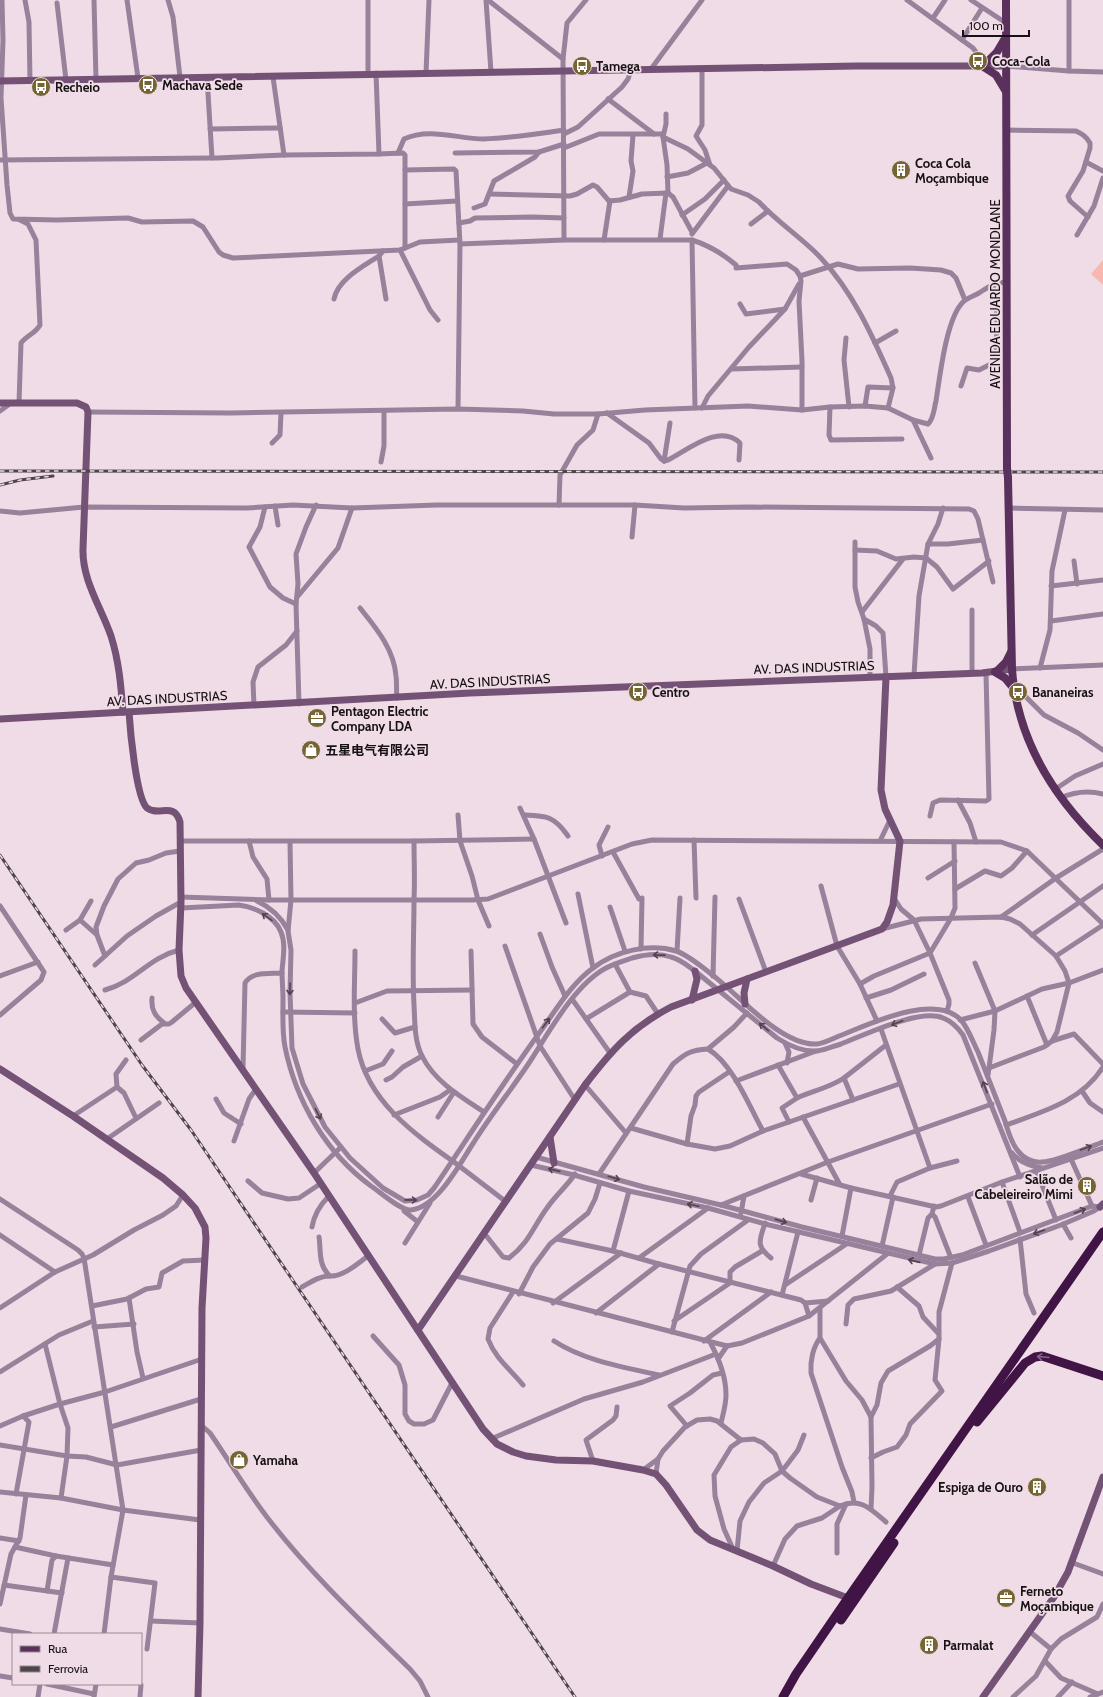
<svg xmlns="http://www.w3.org/2000/svg" width="1103" height="1697" font-family="Cabin,'Noto Sans SC',sans-serif">
<rect width="100%" height="100%" fill="#efdce6"/>
<path fill="#f7b8af" d="M1103 260V285L1091 274Z"/>
<g fill="none" stroke-linecap="round" stroke-linejoin="round">
<g stroke="#98819a" stroke-width="5">
<path d="M2 0 3 40 1 98 7 185 10 213 13 219 57 220 128 218 142 222 193 221 203 227 219 252 223 255 233 258 400 250 420 242 459 240"/>
<path d="M25 0 29 22 30 81"/>
<path d="M94 0 96 79"/>
<path d="M127 0 138 78"/>
<path d="M168 0 173 17 180 77"/>
<path d="M368 0V74"/>
<path d="M486 0 491 72"/>
<path d="M488 0 563 59 564 240"/>
<path d="M907 0 973 48 976 52 975 66"/>
<path d="M971 0 1006 23"/>
<path d="M1069 0V71"/>
<path d="M57 3 66 80"/>
<path d="M933 18 945 0"/>
<path d="M962 40 982 8"/>
<path d="M563 59 567 23 586 0"/>
<path d="M1005 66 1069 71 1103 72"/>
<path d="M651 69 702 0"/>
<path d="M702 69V125L696 136 705 150 710 165"/>
<path d="M426 73 429 0"/>
<path d="M207 77 212 158H217L284 155 379 154 376 73"/>
<path d="M273 77 284 155"/>
<path d="M608 99 654 134"/>
<path d="M666 114V124L663 137 667 165 668 193"/>
<path d="M210 129 280 128"/>
<path d="M1006 130 1076 131C1082 134 1086 136 1090 143V148L1083 171 1068 196 1070 201 1088 217"/>
<path d="M564 134 578 127 622 87 628 79 631 70"/>
<path d="M663 137 688 149 714 168 731 189 748 195 759 202C777 222 801 237 820 257 853 292 872 335 891 378L893 388 888 408"/>
<path d="M564 148 599 134H663"/>
<path d="M398 153 404 139C429 127 458 139 484 139 510 138 538 134 564 130"/>
<path d="M455 153 539 152 564 144"/>
<path d="M379 154 403 153 405 155V248"/>
<path d="M0 160 212 158"/>
<path d="M1086 162 1103 171"/>
<path d="M405 170 454 169 456 171 460 244 458 409"/>
<path d="M667 177 688 173 707 163"/>
<path d="M489 194 570 196 577 194 593 185 597 187 609 201 620 200 642 194 668 193 673 197 692 232"/>
<path d="M629 197 633 171 631 161 633 135"/>
<path d="M405 204 457 201"/>
<path d="M474 208 485 204 494 181 535 157 539 152"/>
<path d="M682 215 705 199 724 180"/>
<path d="M459 223 470 221 475 218 533 217 564 218"/>
<path d="M751 224 768 211"/>
<path d="M692 234 728 186"/>
<path d="M1077 235 1094 206 1103 178"/>
<path d="M660 239 666 193"/>
<path d="M604 240 610 201"/>
<path d="M692 240C708 245 723 254 736 265"/>
<path d="M460 244 564 240H692L695 408"/>
<path d="M400 250 430 310 438 320"/>
<path d="M379 256 386 299"/>
<path d="M736 268 787 264 796 270 800 276 801 281 799 301 802 361V410"/>
<path d="M800 276 838 264 858 269 910 268 941 270 951 273 956 278 965 300"/>
<path d="M334 299C338 279 364 266 379 256L383 251"/>
<path d="M740 304 746 314 785 309"/>
<path d="M846 338 844 360 849 407"/>
<path d="M875 343 896 331"/>
<path d="M731 369 802 367"/>
<path d="M961 386 967 368 979 370 993 363 996 359 997 315 993 284"/>
<path d="M19 403 21 343C27 335 35 334 40 325L36 240 28 224 20 220"/>
<path d="M865 406 868 387 893 388"/>
<path d="M830 407 829 435 831 440 902 439"/>
<path d="M702 408 708 396 749 347 785 309 799 284"/>
<path d="M0 411 11 403"/>
<path d="M88 412 231 413 458 409 523 411 554 414H598L645 410 748 406 802 410 830 407 865 406 888 408 913 420 928 424C934 419 934 408 936 401 940 376 946 319 963 302 967 298 974 296 979 293 988 287 996 282 1007 282"/>
<path d="M607 413 649 443 661 459 664 461"/>
<path d="M913 420 931 458"/>
<path d="M272 443 280 435 281 413"/>
<path d="M664 461 668 460C688 450 719 423 740 443L739 460"/>
<path d="M664 461 670 423"/>
<path d="M381 462 384 446V411"/>
<path d="M559 505 560 475 577 445 593 430 598 414"/>
<path d="M275 506 278 525"/>
<path d="M265 507 260 527 249 547 270 587 283 598 296 604"/>
<path d="M1008 508 1103 510"/>
<path d="M0 511 20 513 84 507 247 508 293 505 352 508 437 505H635L684 508 749 507 969 509 974 511 978 519 993 582"/>
<path d="M632 537 635 505"/>
<path d="M855 542V587L858 602 864 619 870 649V677"/>
<path d="M928 544H948L983 540"/>
<path d="M855 550 877 551 896 559 914 557 926 558 937 567 953 589 989 561"/>
<path d="M1074 561 1077 584"/>
<path d="M1051 586 1103 580"/>
<path d="M298 596 338 548 352 508"/>
<path d="M360 608C376 628 394 649 396 676 397 683 396 690 397 698"/>
<path d="M862 612 903 559"/>
<path d="M864 619 876 626 883 633 886 677"/>
<path d="M1051 621 1103 614"/>
<path d="M1040 668 1050 630 1052 571 1065 510"/>
<path d="M1012 669 1103 665"/>
<path d="M972 673V610"/>
<path d="M914 675 919 596 928 544 938 524 943 508"/>
<path d="M1014 685 1044 715 1078 733 1103 750"/>
<path d="M299 704 296 604 298 584 296 554 306 527 316 505"/>
<path d="M254 706 253 682 258 667 286 645 297 631"/>
<path d="M1054 790 1075 776 1103 764"/>
<path d="M1060 798C1074 792 1088 790 1103 794"/>
<path d="M958 800 970 823 976 842"/>
<path d="M520 808 534 839 566 923"/>
<path d="M458 815 460 841 472 876 478 900 489 926"/>
<path d="M524 815C547 816 554 816 568 836"/>
<path d="M930 816 933 803 940 800 986 801 989 799 986 673"/>
<path d="M694 840 696 898"/>
<path d="M181 841H414L534 839"/>
<path d="M249 841 253 857 267 879 269 900"/>
<path d="M414 841C414 861 415 880 414 899 414 935 412 970 414 1005 415 1022 414 1040 422 1056 435 1082 461 1097 484 1112"/>
<path d="M880 841 890 820"/>
<path d="M290 842 291 900 288 931 291 950 290 993 292 1048 303 1084 325 1127 350 1158 383 1188 405 1201 417 1200 428 1195 434 1188C469 1136 503 1083 540 1032 556 1010 571 984 593 968 615 951 649 943 676 951 689 955 718 979 729 989 750 1008 787 1046 817 1044 824 1043 832 1039 839 1036 868 1025 934 992 961 1020 968 1028 973 1042 978 1052 987 1075 996 1098 1005 1121 1008 1131 1011 1143 1018 1151 1023 1158 1033 1163 1042 1162 1056 1162 1089 1147 1103 1142"/>
<path d="M613 852 639 899"/>
<path d="M602 856 599 845 608 827"/>
<path d="M928 878 955 861"/>
<path d="M821 886 837 946 860 984 877 1021"/>
<path d="M955 889 985 871 1001 876 1012 868 1027 851"/>
<path d="M578 894 593 968"/>
<path d="M181 897 269 900H472L488 899 632 844 652 840 1001 842 1027 851 1103 924"/>
<path d="M894 898 901 909 914 920 930 953 949 1000V1004L947 1011"/>
<path d="M739 899 766 972"/>
<path d="M257 901C270 907 281 917 288 930"/>
<path d="M0 906 44 972 41 980 0 1015"/>
<path d="M610 907 625 951"/>
<path d="M181 908 239 905C254 907 275 916 281 932 286 944 283 958 282 971 282 980 283 990 283 999 283 1014 282 1032 285 1047 296 1101 326 1153 371 1186 380 1192 401 1211 411 1210 438 1207 460 1163 474 1142 491 1115 511 1090 529 1063 548 1034 574 985 606 968 613 964 623 961 632 958 643 955 659 953 671 957 680 959 688 966 695 971L777 1038C788 1045 804 1052 817 1051 825 1050 834 1046 841 1044 864 1035 920 1008 943 1018 951 1021 958 1028 963 1035L1020 1177"/>
<path d="M1001 917 1056 878 1103 849"/>
<path d="M80 920 97 935"/>
<path d="M882 929 921 919 1001 917 1010 919 1020 924 1056 956 1065 971 1069 983 1057 1032 1052 1041 1044 1047 989 1068 988 1075"/>
<path d="M66 930 80 920 91 901"/>
<path d="M540 934 552 967 565 996"/>
<path d="M1032 935 1103 886"/>
<path d="M505 946 540 1046 575 1100"/>
<path d="M641 949 642 898"/>
<path d="M355 951C355 983 352 1017 358 1049 368 1101 413 1133 454 1162 471 1175 488 1188 505 1201"/>
<path d="M471 951 473 1024 482 1037 517 1064"/>
<path d="M677 951 680 898"/>
<path d="M105 956 97 935 96 927 104 906 118 879 136 863 149 860 166 853 180 851"/>
<path d="M1056 956 1103 925"/>
<path d="M975 963 995 1011 994 1030 989 1068"/>
<path d="M615 964 630 992"/>
<path d="M95 965 127 936 156 916 181 902"/>
<path d="M0 976 38 962"/>
<path d="M713 976 715 897"/>
<path d="M860 984 874 976 930 953 951 918 955 908 954 842"/>
<path d="M105 990C135 982 148 958 179 950"/>
<path d="M1027 996 1047 1045"/>
<path d="M152 998C151 1010 155 1016 164 1023"/>
<path d="M866 998 891 990 924 974"/>
<path d="M572 999 610 1053"/>
<path d="M355 1003 387 991 472 990"/>
<path d="M283 1012 355 1013"/>
<path d="M382 1019 395 1033 415 1027"/>
<path d="M586 1019 630 992 646 996 658 1014"/>
<path d="M960 1020 995 1011 1042 989 1069 983 1103 970"/>
<path d="M881 1029 930 1168 897 1182 890 1196"/>
<path d="M141 1040 162 1024H169L172 1022 196 1002"/>
<path d="M1052 1041 1074 1034 1103 1064"/>
<path d="M785 1043 789 1052 787 1063"/>
<path d="M708 1049 734 1027 747 1013"/>
<path d="M778 1065 797 1098 782 1108 789 1122"/>
<path d="M243 1068 245 983C252 971 270 974 282 973"/>
<path d="M365 1071 383 1064 392 1051"/>
<path d="M386 1080 392 1077 403 1067 422 1056"/>
<path d="M736 1081 816 1051"/>
<path d="M585 1085 626 1133"/>
<path d="M117 1087 124 1093 136 1118"/>
<path d="M1082 1091 1090 1103 1103 1112"/>
<path d="M797 1098C812 1091 829 1088 844 1078"/>
<path d="M216 1099 224 1113 241 1124"/>
<path d="M853 1100 844 1078 886 1045"/>
<path d="M394 1115 440 1097 450 1090"/>
<path d="M73 1116 117 1087 116 1074 126 1060"/>
<path d="M438 1117 454 1092"/>
<path d="M803 1117 839 1183"/>
<path d="M1006 1125C1042 1112 1082 1101 1103 1067"/>
<path d="M631 1128 687 1144 715 1149 730 1146 763 1131 899 1084"/>
<path d="M107 1139 159 1103"/>
<path d="M234 1141 249 1099 256 1089"/>
<path d="M687 1144 691 1116 695 1105 696 1096 699 1092 729 1072"/>
<path d="M1012 1153C1019 1162 1031 1166 1042 1168"/>
<path d="M536 1157 644 1187 721 1205 802 1227 935 1259H944L962 1255 1092 1206 1100 1207"/>
<path d="M1071 1159 1092 1206"/>
<path d="M531 1165 574 1175 629 1191 708 1208 765 1224 935 1264 952 1263 989 1251 1061 1225 1094 1211 1100 1207"/>
<path d="M930 1168 957 1161"/>
<path d="M1036 1170 1056 1220"/>
<path d="M314 1173 341 1147"/>
<path d="M599 1174 673 1064C686 1053 691 1050 708 1049 733 1064 749 1106 763 1131"/>
<path d="M801 1174 851 1188 936 1207 941 1206 1002 1182 1103 1148"/>
<path d="M248 1181 262 1193 288 1199 299 1198 320 1184"/>
<path d="M1002 1182 1020 1232"/>
<path d="M968 1197 986 1245"/>
<path d="M0 1199 78 1250 82 1254 84 1258 123 1510 111 1577 104 1634"/>
<path d="M811 1200 817 1178"/>
<path d="M721 1205 828 1162 992 1104"/>
<path d="M404 1211 418 1222"/>
<path d="M741 1213 744 1196"/>
<path d="M932 1214 935 1217 951 1258"/>
<path d="M765 1223C760 1240 755 1245 771 1258"/>
<path d="M1063 1224 1071 1238"/>
<path d="M312 1227C314 1215 320 1205 329 1196"/>
<path d="M484 1233 503 1257 509 1258C529 1243 533 1227 547 1208 555 1196 567 1186 575 1174"/>
<path d="M0 1235 55 1272"/>
<path d="M842 1236 851 1188"/>
<path d="M319 1237C321 1250 318 1266 330 1276 343 1277 358 1263 368 1256"/>
<path d="M557 1239 613 1251 659 1264 801 1300 805 1303 809 1316"/>
<path d="M1020 1239 1026 1294 1034 1313"/>
<path d="M405 1243 430 1203"/>
<path d="M882 1246 893 1197"/>
<path d="M613 1251 629 1191"/>
<path d="M919 1255 928 1218 932 1214 934 1206"/>
<path d="M639 1258 708 1208"/>
<path d="M456 1276 727 1346 742 1343 809 1316 887 1254"/>
<path d="M785 1285 848 1243"/>
<path d="M302 1287C311 1282 319 1276 330 1276"/>
<path d="M897 1287 919 1306 923 1317 938 1333"/>
<path d="M513 1292 490 1328 488 1339C495 1358 511 1370 523 1385"/>
<path d="M519 1294 533 1267 550 1244 588 1213 595 1199 600 1183"/>
<path d="M782 1295 798 1232"/>
<path d="M129 1298 137 1352 143 1378"/>
<path d="M553 1303 621 1253"/>
<path d="M805 1303 828 1301"/>
<path d="M92 1306 127 1299 146 1289 159 1287 162 1273 183 1261 205 1260"/>
<path d="M0 1308 55 1272 93 1255 134 1230 163 1215 176 1206 183 1195"/>
<path d="M820 1309V1338L846 1381 862 1400 871 1417 872 1487 871 1509"/>
<path d="M596 1313 659 1264"/>
<path d="M674 1321 730 1283V1272L735 1267 762 1251"/>
<path d="M846 1324 848 1305 854 1299 891 1291 935 1264"/>
<path d="M94 1327 134 1324"/>
<path d="M672 1332 690 1266 701 1254 748 1220"/>
<path d="M373 1336 399 1365 405 1385V1414L409 1421 414 1424H424L433 1420 452 1383"/>
<path d="M820 1338C813 1347 810 1361 811 1373L842 1467 852 1492 854 1502"/>
<path d="M554 1341C585 1361 623 1367 659 1375"/>
<path d="M704 1341 771 1292"/>
<path d="M45 1344 60 1404 68 1428 67 1456 61 1498"/>
<path d="M711 1344C719 1359 726 1378 726 1395 726 1405 723 1414 721 1423"/>
<path d="M718 1359 727 1346"/>
<path d="M0 1372 59 1335 93 1321"/>
<path d="M871 1417 877 1405 881 1383 888 1371 930 1346 939 1339"/>
<path d="M201 1425 210 1433C230 1462 248 1493 270 1521 311 1574 362 1622 410 1669L420 1681 428 1697"/>
<path d="M0 1426 23 1416 60 1404 105 1392 202 1359"/>
<path d="M687 1426 670 1406 690 1393 713 1375 722 1373"/>
<path d="M111 1427 201 1399"/>
<path d="M491 1439 584 1399 643 1382 716 1354"/>
<path d="M0 1445 67 1456 86 1457 117 1465 201 1450"/>
<path d="M871 1458 883 1452 897 1447 906 1435 910 1424 942 1391 935 1380 939 1339V1312L952 1263"/>
<path d="M593 1461 586 1440 613 1420 616 1416 617 1407"/>
<path d="M643 1470 658 1459"/>
<path d="M656 1474 658 1459 663 1451 685 1427 697 1420 710 1419 717 1421 741 1440"/>
<path d="M0 1492 61 1498 123 1510 200 1520"/>
<path d="M16 1494 29 1422 23 1416"/>
<path d="M0 1538 19 1541"/>
<path d="M15 1547 56 1556 113 1565"/>
<path d="M733 1549 724 1529 715 1496 714 1475 731 1447 741 1440 754 1439 763 1443 775 1454 782 1471 790 1478 817 1497 840 1506C860 1497 871 1509 886 1522"/>
<path d="M737 1551 740 1521 749 1502 764 1483 782 1471 789 1462 798 1450 804 1435"/>
<path d="M837 1553V1524L846 1504"/>
<path d="M1073 1563 1103 1574"/>
<path d="M773 1566 785 1539 797 1526 822 1518 840 1506"/>
<path d="M111 1577 155 1583 147 1649"/>
<path d="M4 1585 62 1593"/>
<path d="M47 1591 52 1560 56 1556"/>
<path d="M0 1604 11 1554 20 1538 26 1495"/>
<path d="M151 1621 200 1623"/>
<path d="M0 1629 30 1634"/>
<path d="M1029 1631 1051 1649"/>
<path d="M54 1634 68 1558"/>
<path d="M1045 1661 1061 1678 1098 1694"/>
<path d="M0 1676 13 1678"/>
<path d="M47 1684 94 1694"/>
<path d="M38 1697 40 1684"/>
<path d="M94 1697 96 1684"/>
<path d="M140 1697 141 1685"/>
<path d="M1013 1697 1036 1676 1051 1649 1061 1639 1097 1617 1103 1604"/>
<path d="M1058 1697 1072 1682"/>
<path d="M1090 1697 1103 1692"/>
</g>
<g stroke="#735276" stroke-width="7">
<path d="M0 81 856 66H1005"/>
<path d="M0 403H77L86 407 88 412 83 549C82 580 101 607 111 636 119 661 121 686 123 712"/>
<path d="M129 712C130 728 136 798 147 808 159 817 174 801 180 822L181 902 179 950 181 976 186 988 314 1173 483 1429 497 1444 513 1452 526 1456 556 1460 593 1461 643 1470 656 1474 666 1485 697 1530 710 1540 773 1566 811 1584 848 1598"/>
<path d="M0 719 470 693 982 673 1012 669"/>
<path d="M692 1000 697 979 695 971"/>
<path d="M745 1004 744 993 747 979"/>
<path d="M0 1069 73 1116 163 1178 183 1195 195 1208 205 1227 206 1238 202 1308 200 1623 198 1697"/>
<path d="M550 1137 554 1163"/>
<path d="M1100 1207 1103 1204"/>
<path d="M418 1330 585 1085C611 1051 632 1027 671 1007L882 929 887 922 893 905 900 841 885 809 881 790 886 677"/>
<path d="M983 1697 1054 1597 1068 1572 1103 1477"/>
</g>
<g stroke="#59315c" stroke-width="8">
<path d="M1006 0 1007 468"/>
<path d="M982 66 996 75 1005 90"/>
<path d="M983 66 997 52 1004 40"/>
<path d="M1008 478 1012 669C1017 740 1053 797 1103 845"/>
<path d="M995 672 1005 678 1014 689"/>
<path d="M996 672 1006 662 1011 652"/>
</g>
<g stroke="#411446" stroke-width="9">
<path d="M977 1422 1025 1363 1035 1357 1042 1356 1103 1376"/>
<path d="M841 1620 894 1543"/>
<path d="M783 1697 796 1674 848 1598 1103 1232"/>
</g>
<defs>
<g id="rail">
<path d="M0 471 1103 472"/>
<path d="M0 485 20 480 53 476"/>
<path d="M0 855 142 1065 191 1130 575 1697"/>
</g>
</defs>
<use href="#rail" stroke="#4e454a" stroke-width="3"/>
<use href="#rail" stroke="#efdce6" stroke-width="1.5" stroke-dasharray="4.5" stroke-linecap="butt"/>
<path stroke="#59315c" stroke-width="8" d="M1007 468 1008 478"/>
</g>
<defs><path id="oneway-shaft" d="M-6 0H5M1.5-3L5.5 0L1.5 3" fill="none" stroke-width="1.6" stroke-linecap="round" stroke-linejoin="round"/></defs>
<g stroke="#514350">
<use href="#oneway-shaft" transform="translate(267 917) rotate(-145)"/>
<use href="#oneway-shaft" transform="translate(659 955) rotate(-179)"/>
<use href="#oneway-shaft" transform="translate(290 989) rotate(91)"/>
<use href="#oneway-shaft" transform="translate(546 1023) rotate(-54)"/>
<use href="#oneway-shaft" transform="translate(897 1023) rotate(159)"/>
<use href="#oneway-shaft" transform="translate(764 1027) rotate(-141)"/>
<use href="#oneway-shaft" transform="translate(985 1087) rotate(-111)"/>
<use href="#oneway-shaft" transform="translate(318 1114) rotate(63)"/>
<use href="#oneway-shaft" transform="translate(1086 1148) rotate(-20)"/>
<use href="#oneway-shaft" transform="translate(554 1170) rotate(-167)"/>
<use href="#oneway-shaft" transform="translate(614 1178) rotate(16)"/>
<use href="#oneway-shaft" transform="translate(411 1200) rotate(1)"/>
<use href="#oneway-shaft" transform="translate(693 1205) rotate(-168)"/>
<use href="#oneway-shaft" transform="translate(1080 1211) rotate(-21)"/>
<use href="#oneway-shaft" transform="translate(781 1221) rotate(16)"/>
<use href="#oneway-shaft" transform="translate(1039 1232) rotate(161)"/>
<use href="#oneway-shaft" transform="translate(914 1261) rotate(-167)"/>
</g>
<use stroke="#876486" href="#oneway-shaft" transform="translate(1043 1357) rotate(-175)"/>
<defs>
<symbol id="bus-disc" viewBox="-11 -11 22 22"><circle r="9.5" fill="#756533" stroke="#efdce6"/><path d="M-5-6H5V4H4V6H2V4H-2V6H-4V4H-5ZM-3.5-4V0h7V-4ZM-3.5 1.2v1.5H-2V1.2ZM2 1.2v1.5H3.5V1.2Z" fill="#fff"/></symbol>
<symbol id="building-disc" viewBox="-11 -11 22 22"><circle r="9.5" fill="#756533" stroke="#efdce6"/><path d="M-4-6H4V6H1V3H-1V6H-4ZM-2.5-4.3h1.7v1.8h-1.7ZM.8-4.3h1.7v1.8H.8ZM-2.5-1h1.7V.8h-1.7ZM.8-1h1.7V.8H.8Z" fill="#fff"/></symbol>
<symbol id="office-disc" viewBox="-11 -11 22 22"><circle r="9.5" fill="#756533" stroke="#efdce6"/><path d="M-6-3h4V-5.5h4V-3h4V5H-6ZM-1-4.5V-3h2v-1.5ZM-6 0V1H6V0Z" fill="#fff"/></symbol>
<symbol id="shop-disc" viewBox="-11 -11 22 22"><circle r="9.5" fill="#756533" stroke="#efdce6"/><path d="M-5-2.5h2.3a2.7 3.5 0 0 1 5.4 0H5L5.5 6h-11ZM-1.5-2.5h3a1.5 2.3 0 0 0-3 0Z" fill="#fff"/></symbol>
</defs>
<g fill-rule="evenodd">
<use href="#bus-disc" x="967" y="50" width="22" height="22"/>
<use href="#bus-disc" x="571" y="55" width="22" height="22"/>
<use href="#bus-disc" x="137" y="74" width="22" height="22"/>
<use href="#bus-disc" x="30" y="76" width="22" height="22"/>
<use href="#building-disc" x="890" y="159" width="22" height="22"/>
<use href="#bus-disc" x="627" y="681" width="22" height="22"/>
<use href="#bus-disc" x="1007" y="681" width="22" height="22"/>
<use href="#office-disc" x="306" y="707" width="22" height="22"/>
<use href="#shop-disc" x="300" y="739" width="22" height="22"/>
<use href="#building-disc" x="1076" y="1175" width="22" height="22"/>
<use href="#shop-disc" x="228" y="1449" width="22" height="22"/>
<use href="#building-disc" x="1026" y="1476" width="22" height="22"/>
<use href="#office-disc" x="995" y="1587" width="22" height="22"/>
<use href="#building-disc" x="918" y="1634" width="22" height="22"/>
</g>
<g text-anchor="middle" stroke-width="3.5" stroke-linejoin="round" paint-order="stroke">
<g font-size="13" font-weight="bold" fill="#171114" stroke="#efdce6" text-anchor="start">
<text x="992" y="66">Coca-Cola</text>
<text x="596" y="71">Tamega</text>
<text x="162" y="90">Machava Sede</text>
<text x="55" y="92">Recheio</text>
<text x="915" y="168">Coca Cola<tspan x="915" dy="15">Moçambique</tspan></text>
<text x="652" y="697">Centro</text>
<text x="1032" y="697">Bananeiras</text>
<text x="331" y="716">Pentagon Electric<tspan x="331" dy="15">Company LDA</tspan></text>
<text x="325" y="755">五星电气有限公司</text>
<text x="1073" y="1184" text-anchor="end">Salão de<tspan x="1073" dy="15">Cabeleireiro Mimi</tspan></text>
<text x="253" y="1465">Yamaha</text>
<text x="1023" y="1492" text-anchor="end">Espiga de Ouro</text>
<text x="1020" y="1596">Ferneto<tspan x="1020" dy="15">Moçambique</tspan></text>
<text x="943" y="1650">Parmalat</text>
</g>
<g font-size="13" fill="#171114" stroke="#efdce6">
<text transform="translate(995 294) rotate(-90)" y="5">AVENIDA EDUARDO MONDLANE</text>
<text transform="translate(814 667) rotate(-2)" y="5">AV. DAS INDUSTRIAS</text>
<text transform="translate(490 681) rotate(-3)" y="5">AV. DAS INDUSTRIAS</text>
<text transform="translate(167 698) rotate(-3)" y="5">AV. DAS INDUSTRIAS</text>
</g>
</g>
<rect x="12" y="1633" width="130" height="52" fill="#efdce6" stroke="#998b92"/>
<rect x="20" y="1646" width="20" height="6" fill="#59315c" stroke="#998b92"/>
<text x="48" y="1653" font-size="12" fill="#171114">Rua</text>
<rect x="20" y="1666" width="20" height="6" fill="#4e454a" stroke="#998b92"/>
<text x="48" y="1673" font-size="12" fill="#171114">Ferrovia</text>
<path d="M963 30v6h66v-6" fill="none" stroke="#171114" stroke-width="2"/>
<text x="969" y="30" font-size="12" fill="#171114" stroke="#efdce6" stroke-width="3" paint-order="stroke">100 m</text>
</svg>
